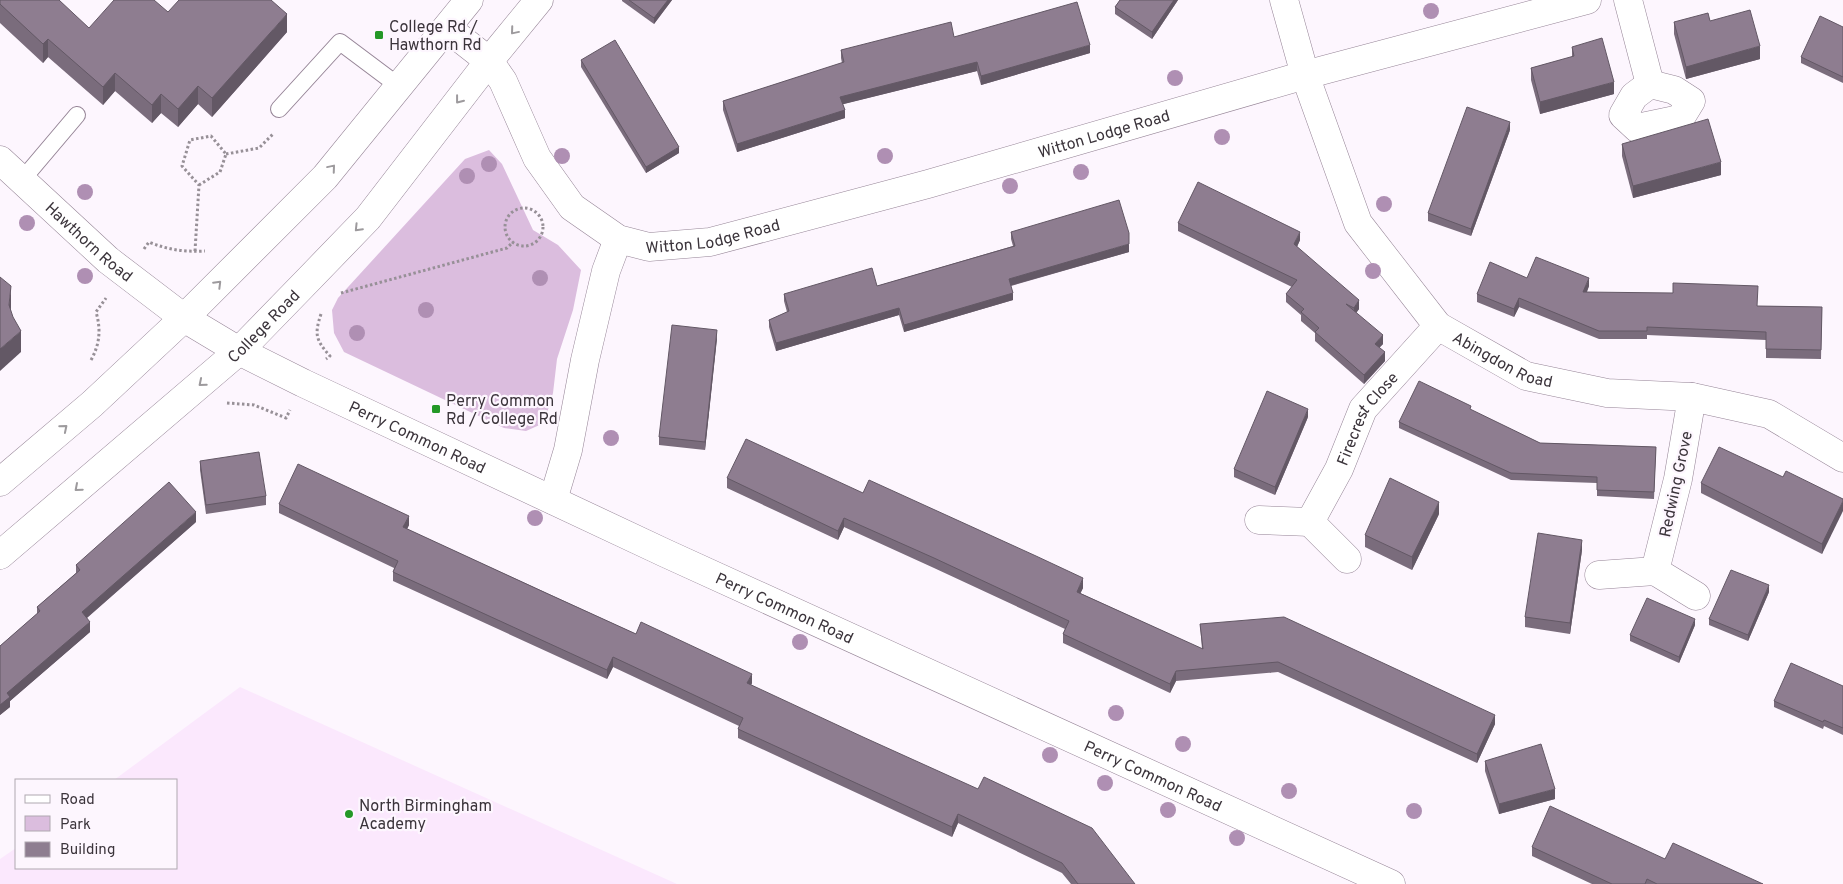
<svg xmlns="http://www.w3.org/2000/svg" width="1843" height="884" font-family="Overpass,sans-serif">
<rect width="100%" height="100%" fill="#fdf6fe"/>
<path fill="#fbe8fd" d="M240 687 677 884H0V859L16 848V868H176V780H114Z"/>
<path fill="#dbbdde" d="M489 150 502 164 533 230 558 245 581 270 573 310 557 359 553 393 544 423 526 431 504 428 344 352 334 333 332 310 338 298 465 159Z"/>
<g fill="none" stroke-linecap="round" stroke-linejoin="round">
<defs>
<g id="lane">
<path d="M279 109 340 42 400 87"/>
<path d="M22 180 77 115"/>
</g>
<g id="street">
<path id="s1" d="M1284 0 1305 75 1358 223 1438 326 1526 376 1607 393 1692 397 1769 414 1843 458"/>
<path d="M1628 0 1650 84"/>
<path id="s2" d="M447 28 489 61 503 81 537 158 572 207 618 239 649 247 710 242 928 184 1305 75 1587 0"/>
<path d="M1650 84 1674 90 1691 101 1680 119 1637 128 1623 115 1634 96Z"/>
<path d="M1692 397 1678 479 1655 571 1696 596"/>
<path d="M553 500 568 450 585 360 606 271 618 239"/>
<path d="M1259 520 1310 522"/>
<path id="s3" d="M1347 559 1310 522 1339 469 1363 409 1438 326"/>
<path d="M1599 575 1655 571"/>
</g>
<g id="secondary">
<path id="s4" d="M0 160 108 260 184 318 239 351 303 383 665 553 1391 884"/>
</g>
<g id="primary">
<path d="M0 482 92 404 184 318 325 177 469 0"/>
<path id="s5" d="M0 555 239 351 310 278 368 218 489 61 539 0"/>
</g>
</defs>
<use href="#lane" stroke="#968597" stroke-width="18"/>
<use href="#street" stroke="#968597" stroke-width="29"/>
<use href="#secondary" stroke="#968597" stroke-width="29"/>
<use href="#primary" stroke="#968597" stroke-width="29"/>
<g stroke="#979097" stroke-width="3" stroke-dasharray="2.5 2.5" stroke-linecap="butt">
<path d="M226 154 259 148 274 133"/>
<circle cx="524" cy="227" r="19"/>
<path d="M144 249 149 242C168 250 185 252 205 251"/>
<path d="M195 251 199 185 182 166 190 140 211 136 226 154 220 172 199 185"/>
<path d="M341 293 507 248 513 242"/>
<path d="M321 314C314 335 316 340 330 356L326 359"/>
<path d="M91 360C100 344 101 329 96 312L106 298"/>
<path d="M227 403 254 405 286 418 290 410"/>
</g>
<use href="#lane" stroke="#fff" stroke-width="16"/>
<use href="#street" stroke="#fff" stroke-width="28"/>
<use href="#secondary" stroke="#fff" stroke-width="28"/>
<use href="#primary" stroke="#fff" stroke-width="28"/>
</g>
<g fill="#af8fb3">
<circle cx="1431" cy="11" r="8"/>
<circle cx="1175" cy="78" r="8"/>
<circle cx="1222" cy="137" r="8"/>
<circle cx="562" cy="156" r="8"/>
<circle cx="885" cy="156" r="8"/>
<circle cx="489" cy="164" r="8"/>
<circle cx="1081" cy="172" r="8"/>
<circle cx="467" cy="176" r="8"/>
<circle cx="1010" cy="186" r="8"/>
<circle cx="85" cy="192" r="8"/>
<circle cx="1384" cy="204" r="8"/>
<circle cx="27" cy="223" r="8"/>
<circle cx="1373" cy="271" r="8"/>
<circle cx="85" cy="276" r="8"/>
<circle cx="540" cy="278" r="8"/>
<circle cx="426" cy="310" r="8"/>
<circle cx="357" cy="333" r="8"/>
<circle cx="611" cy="438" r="8"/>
<circle cx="535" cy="518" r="8"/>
<circle cx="800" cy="642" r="8"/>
<circle cx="1116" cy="713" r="8"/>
<circle cx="1183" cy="744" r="8"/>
<circle cx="1050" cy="755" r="8"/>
<circle cx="1105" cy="783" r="8"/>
<circle cx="1289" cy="791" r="8"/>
<circle cx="1168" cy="810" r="8"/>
<circle cx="1414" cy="811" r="8"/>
<circle cx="1237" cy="838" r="8"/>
</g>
<g fill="#7a6c7c">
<path d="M0 0 89 28 168 12 287 32 212 117 198 104 178 127 161 113 152 123 115 91 103 105 48 57 43 63 0 23Z"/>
<path d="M622 0H672L654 24 622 1Z"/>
<path d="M1120 0H1178L1152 39 1115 14V7Z"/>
<path d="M1710 21 1760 59 1686 79 1674 34V22Z"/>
<path d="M1843 27V83L1801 63V57Z"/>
<path d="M954 37 1090 53 981 85 977 71 843 104 845 118 737 152 723 110V101L842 63 841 58V50Z"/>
<path d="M1572 47 1614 94 1540 114 1531 80V68L1572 57Z"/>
<path d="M581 60 679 153 646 173 581 67Z"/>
<path d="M1510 130 1471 236 1428 221V213Z"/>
<path d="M1622 144 1721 175 1633 198 1622 156Z"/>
<path d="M1178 223 1300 240 1297 247 1359 309 1356 313 1383 344 1379 348 1385 361 1364 384 1315 341V333L1301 321V315L1286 302V294L1292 287 1178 231Z"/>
<path d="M1011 232 1129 252 1011 286 1013 300 904 332 899 315 776 351 769 327V320L787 312 784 301V294L877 286 1013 246 1011 239Z"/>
<path d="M1527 278 1589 286 1587 292 1757 306 1822 307 1821 359 1766 358V340L1647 335V339H1599L1519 307 1514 317 1477 302V294Z"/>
<path d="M717 338 705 450 659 445V437Z"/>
<path d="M1471 410 1540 443 1656 447 1654 499 1597 496V483L1511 480 1399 428V422Z"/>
<path d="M1308 417 1275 495 1234 477V469Z"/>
<path d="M200 461 266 496V505L206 514 200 470Z"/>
<path d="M1783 477 1843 499 1822 554 1701 493V483Z"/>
<path d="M727 478 863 493 1083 588 1080 593 1202 649 1200 624 1495 724 1477 763 1278 672 1176 681 1170 693 1063 643V634L1065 629 934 568 844 527 838 540 727 488Z"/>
<path d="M279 504 409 525 407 529 636 634 752 683 751 685 1135 884H1071L1062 873 958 823 952 837 738 738V729L739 726 613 667 607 679 393 581V572L394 568 279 513Z"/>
<path d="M1439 514 1412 570 1365 547V535Z"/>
<path d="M196 522 87 618 90 632 10 701V707L0 715V646L37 614V607L76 573V565Z"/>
<path d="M1582 550 1570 634 1525 627V617Z"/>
<path d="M1769 592 1748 641 1709 625V619Z"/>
<path d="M1695 625 1679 663 1630 641V635Z"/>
<path d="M1843 686V735L1824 726 1823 729 1774 707V701Z"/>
<path d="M1485 761 1555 799 1499 814 1485 771Z"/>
<path d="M1532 847 1665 859 1763 884H1592L1532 856Z"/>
</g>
<g fill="#635865">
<path d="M668 0H672L654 24V18Z"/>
<path d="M1174 0H1178L1152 39V32Z"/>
<path d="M287 14V32L212 117V98Z"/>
<path d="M48 39V57L43 63V44Z"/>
<path d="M1090 45V53L981 85V76Z"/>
<path d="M1760 46V59L1686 79V67Z"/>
<path d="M977 62V71L840 105V97Z"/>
<path d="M115 73V91L103 105V87Z"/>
<path d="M1614 82V94L1540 114V102Z"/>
<path d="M198 86V104L178 127V109Z"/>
<path d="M161 94V113L152 123V105Z"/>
<path d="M845 110V118L737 152V144Z"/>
<path d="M1510 122V130L1471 236V229Z"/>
<path d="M679 147V153L646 173V167Z"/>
<path d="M1721 162V175L1633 198V186Z"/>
<path d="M1300 232V240L1294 253V244Z"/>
<path d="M1129 244V252L1009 286V279Z"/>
<path d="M1589 278V286L1583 300V292Z"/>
<path d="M11 286V308L9 326V305Z"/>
<path d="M1013 293V300L904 332V325Z"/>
<path d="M1519 298V307L1514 317V309Z"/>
<path d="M1359 300V309L1354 316V308Z"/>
<path d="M899 308V315L776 351V343Z"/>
<path d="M717 330V338L705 450V442Z"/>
<path d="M21 331V352L0 371V349Z"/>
<path d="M1383 335V344L1375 352V344Z"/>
<path d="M1385 352V361L1364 384V375Z"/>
<path d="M1308 409V417L1275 495V487Z"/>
<path d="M1843 501V511L1822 554V544Z"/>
<path d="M1439 502V514L1412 570V557Z"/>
<path d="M196 512V522L82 622V612Z"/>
<path d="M409 516V525L403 537V527Z"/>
<path d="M844 518V527L838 540V531Z"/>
<path d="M1582 540V550L1570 634V623Z"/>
<path d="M1083 578V588L1077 601V592Z"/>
<path d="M1769 585V592L1748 641V635Z"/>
<path d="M1695 619V625L1679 663V657Z"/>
<path d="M90 622V632L10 701V707L0 715V705L7 693Z"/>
<path d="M613 657V667L607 679V670Z"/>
<path d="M1176 671V681L1170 693V684Z"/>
<path d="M752 674V683L747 693V683Z"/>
<path d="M1495 715V724L1477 763V754Z"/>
<path d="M1555 789V799L1499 814V804Z"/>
<path d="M958 814V823L952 837V827Z"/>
</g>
<g fill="#8e7d90" stroke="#635865">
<path d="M0 0H59L89 28 114 0H154L168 12 179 0H271L287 14 212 98 198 86 178 109 161 94 152 105 115 73 103 87 48 39 43 44 0 4Z"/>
<path d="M629 0H668L654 18Z"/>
<path d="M1120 0H1174L1152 32 1115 7Z"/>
<path d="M1077 2 1090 45 981 76 977 62 840 97 845 110 737 144 723 101 844 62 841 50 951 22 954 37Z"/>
<path d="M1750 10 1760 46 1686 67 1674 22 1708 13 1710 21Z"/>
<path d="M1820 16 1843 27V77L1801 57Z"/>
<path d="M1602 38 1614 82 1540 102 1531 68 1574 56 1572 47Z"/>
<path d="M615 40 679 147 646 167 581 60Z"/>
<path d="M1467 107 1510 122 1471 229 1428 213Z"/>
<path d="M1708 119 1721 162 1633 186 1622 144Z"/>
<path d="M1198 182 1300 232 1294 244 1359 300 1354 308 1346 304 1383 335 1375 344 1385 352 1364 375 1315 332 1319 328 1301 312 1304 309 1286 294 1297 280 1178 223Z"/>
<path d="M1119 200 1129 233V244L1009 279 1013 293 904 325 899 308 776 343 769 320 789 311 784 294 872 268 877 286 1015 246 1011 232Z"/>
<path d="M1536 257 1589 278 1583 292 1673 293V283L1758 286 1757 306 1822 307 1821 350 1766 349V332L1647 327V331H1599L1519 298 1514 309 1477 294 1490 262 1527 278Z"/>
<path d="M0 277 11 286 9 305 13 317 21 331 0 349Z"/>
<path d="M672 325 717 330 705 442 659 437Z"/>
<path d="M1419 381 1471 406 1470 409 1540 443 1656 447 1654 492 1597 490V477L1511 473 1399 422Z"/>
<path d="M1267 391 1308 409 1275 487 1234 469Z"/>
<path d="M746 439 863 493 869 480 1036 556 1083 578 1077 592 1203 649 1200 624 1284 617 1495 715 1477 754 1278 662 1176 671 1170 684 1063 634 1069 621 934 558 844 518 838 531 727 478Z"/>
<path d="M1719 447 1783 477 1786 471 1843 499V501L1822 544 1701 483Z"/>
<path d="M259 452 266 496 206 505 200 461Z"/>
<path d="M298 464 409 516 403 527 546 593 636 634 641 622 752 674 747 683 863 737 978 789 984 777 1092 828 1135 884H1078L1062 863 958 814 952 827 738 729 743 718 613 657 607 670 393 572 398 561 279 504Z"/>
<path d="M1390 478 1439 502 1412 557 1365 535Z"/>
<path d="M169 482 196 512 82 612 90 622 7 693 10 697 0 705V646L40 611 37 607 80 570 76 565Z"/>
<path d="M1538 533 1582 540 1570 623 1525 617Z"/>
<path d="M1731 570 1769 585 1748 635 1709 619Z"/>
<path d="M1647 598 1695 619 1679 657 1630 635Z"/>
<path d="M1791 663 1843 686V728L1824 720 1823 722 1774 701Z"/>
<path d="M1541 744 1555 789 1499 804 1485 761Z"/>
<path d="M1550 806 1665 859 1673 843 1763 884H1657L1647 879 1645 884H1612L1532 847Z"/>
</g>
<defs><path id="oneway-chevron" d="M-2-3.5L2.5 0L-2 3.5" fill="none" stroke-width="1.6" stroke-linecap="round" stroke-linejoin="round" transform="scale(1.25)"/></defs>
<g stroke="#9d9a9d">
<use href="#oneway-chevron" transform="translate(514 31) rotate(130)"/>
<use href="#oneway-chevron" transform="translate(459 100) rotate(128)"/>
<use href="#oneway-chevron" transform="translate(332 168) rotate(-50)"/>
<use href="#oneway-chevron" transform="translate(358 228) rotate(134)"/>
<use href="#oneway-chevron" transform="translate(218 284) rotate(-45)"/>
<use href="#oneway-chevron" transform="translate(202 383) rotate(140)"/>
<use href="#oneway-chevron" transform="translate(64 428) rotate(-40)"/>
<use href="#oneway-chevron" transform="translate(78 488) rotate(139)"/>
</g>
<g fill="#249827" stroke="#fdf6fe" stroke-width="2">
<rect x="374" y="30" width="10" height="10" rx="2.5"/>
<rect x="431" y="404" width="10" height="10" rx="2.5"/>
<circle cx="349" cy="814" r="5"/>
</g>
<g text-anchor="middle" stroke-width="4.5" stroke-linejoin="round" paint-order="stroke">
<g font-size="16" fill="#3b343b" stroke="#fdf6fe" text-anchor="start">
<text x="389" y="32">College Rd /<tspan x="389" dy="18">Hawthorn Rd</tspan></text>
<text x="446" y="406">Perry Common<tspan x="446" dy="18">Rd / College Rd</tspan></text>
<text x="359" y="811">North Birmingham<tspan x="359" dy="18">Academy</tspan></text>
</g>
<g font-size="16" fill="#3b343b" stroke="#fdf6fe">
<text dy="6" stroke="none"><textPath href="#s2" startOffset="780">Witton Lodge Road</textPath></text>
<text dy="6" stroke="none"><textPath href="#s2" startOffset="375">Witton Lodge Road</textPath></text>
<text dy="6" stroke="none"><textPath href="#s4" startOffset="121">Hawthorn Road</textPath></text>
<text dy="6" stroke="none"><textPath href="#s5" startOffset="349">College Road</textPath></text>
<text dy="6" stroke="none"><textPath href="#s1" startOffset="439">Abingdon Road</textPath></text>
<text dy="6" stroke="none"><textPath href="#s3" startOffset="171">Firecrest Close</textPath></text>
<text dy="6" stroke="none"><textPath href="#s4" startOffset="505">Perry Common Road</textPath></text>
<text transform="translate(1675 484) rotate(-78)" y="6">Redwing Grove</text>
<text dy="6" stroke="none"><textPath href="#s4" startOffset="910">Perry Common Road</textPath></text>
<text dy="6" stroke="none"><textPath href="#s4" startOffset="1315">Perry Common Road</textPath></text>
</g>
</g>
<rect x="15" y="779" width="162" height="90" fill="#fdf6fe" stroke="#afa8b0"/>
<rect x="25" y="795" width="25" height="8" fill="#ffffff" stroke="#afa8b0"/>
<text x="60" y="804" font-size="15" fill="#3b343b">Road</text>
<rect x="25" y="816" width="25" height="15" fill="#dbbdde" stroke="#afa8b0"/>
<text x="60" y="829" font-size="15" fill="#3b343b">Park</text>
<rect x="25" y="842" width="25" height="15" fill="#8e7d90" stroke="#afa8b0"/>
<text x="60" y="854" font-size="15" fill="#3b343b">Building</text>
</svg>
